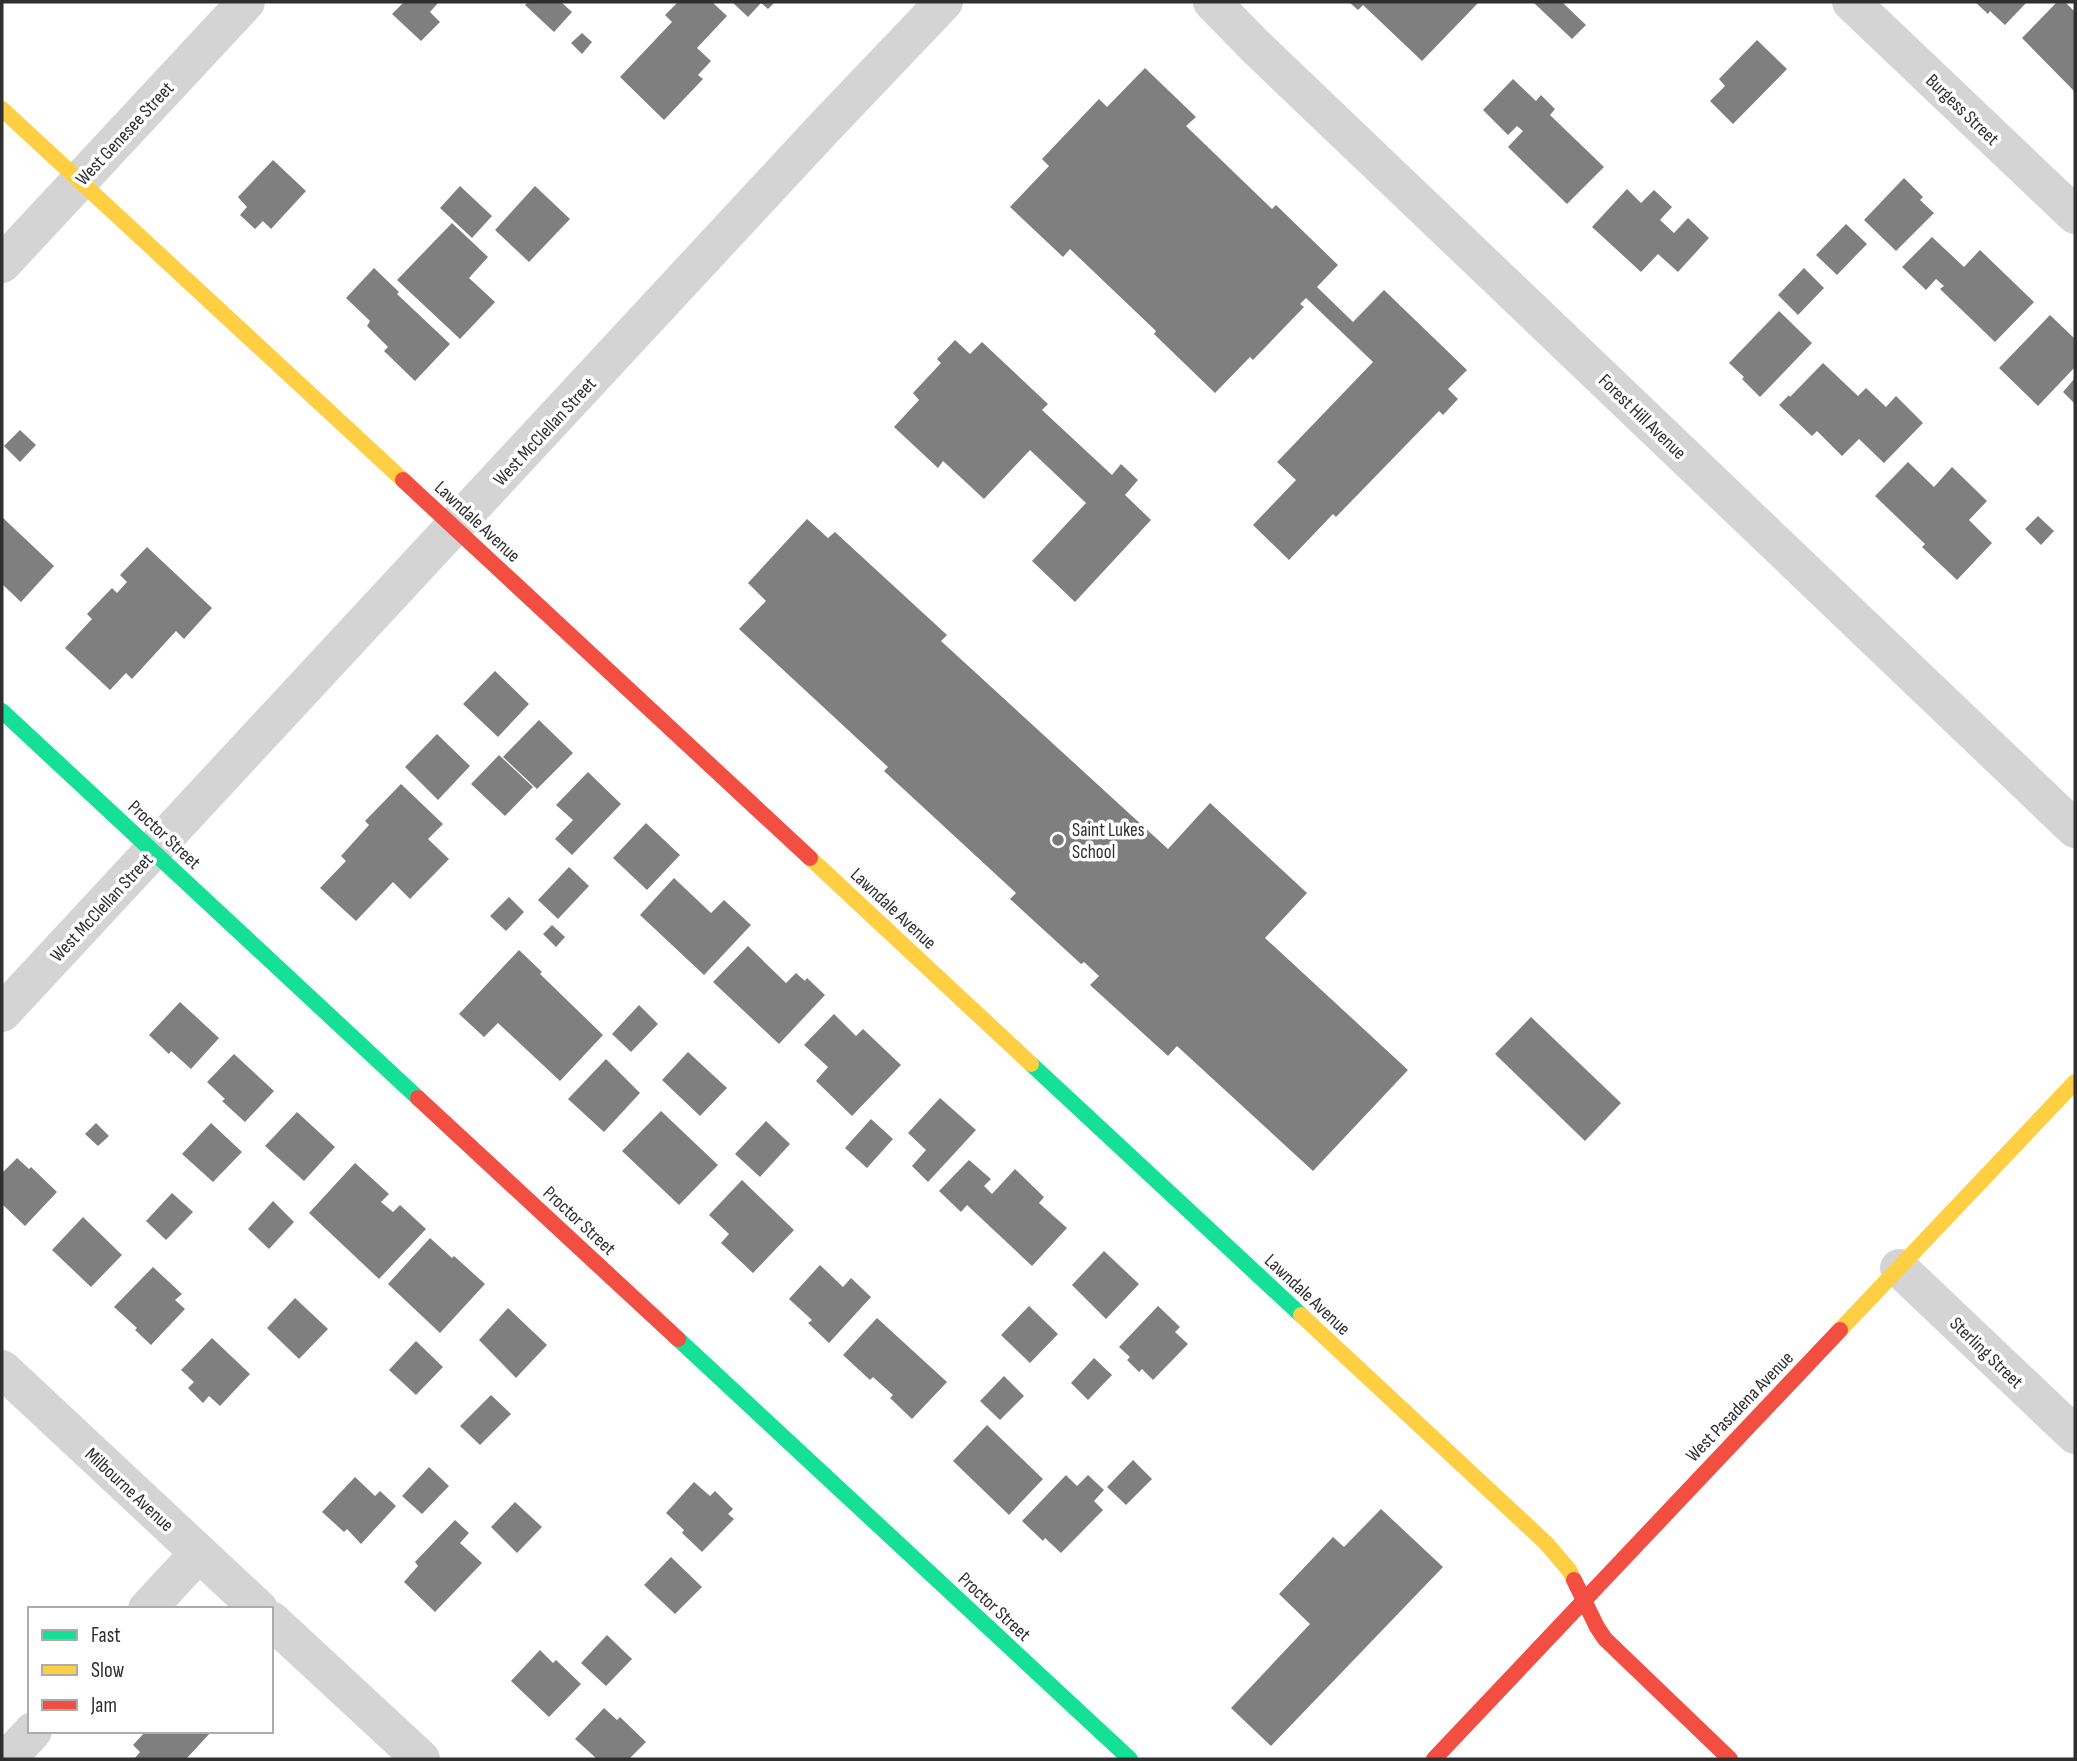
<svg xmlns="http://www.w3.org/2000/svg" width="2077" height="1761" font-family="'Sofia Sans Condensed',sans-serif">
<rect width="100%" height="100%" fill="#fff"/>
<g fill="#7f7f7f">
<path d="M404 2H436L438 3 430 12 440 22 421 41 392 14Z"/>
<path d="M528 2H561L572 12 554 32 525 5Z"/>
<path d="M678 2H712L727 16 697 48 711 61 698 75 703 79 664 120 620 77 672 22 665 15Z"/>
<path d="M732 2H775L768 9 761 3 748 17Z"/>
<path d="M1349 2H1479L1422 61 1363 5 1358 10Z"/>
<path d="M1533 2H1562L1586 25 1572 39Z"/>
<path d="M1975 2H2027L2005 25 1990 11 1988 14Z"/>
<path d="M2057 2H2065L2075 12V92L2022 38Z"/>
<path d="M582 33 592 42 582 54 571 43Z"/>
<path d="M1757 40 1787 69 1733 124 1710 101 1725 86 1719 79Z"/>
<path d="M1145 68 1196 117 1186 126 1272 209 1276 205 1338 265 1317 287 1353 322 1384 290 1467 370 1448 389 1458 399 1443 415 1439 411 1336 517 1333 514 1289 560 1253 525 1296 480 1277 462 1373 362 1306 298 1300 304 1304 307 1253 360 1250 357 1215 393 1154 334 1156 331 1070 249 1063 257 1010 207 1049 166 1042 159 1099 99 1107 107Z"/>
<path d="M1513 79 1536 101 1541 95 1555 109 1550 115 1604 167 1567 204 1508 147 1523 131 1517 126 1508 135 1483 110Z"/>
<path d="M273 160 306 191 271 229 263 221 255 229 240 215 247 207 238 197Z"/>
<path d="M1904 178 1923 197 1920 200 1934 213 1896 251 1864 220Z"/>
<path d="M460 186 492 216 472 238 440 208Z"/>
<path d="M535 186 570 219 529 262 495 230Z"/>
<path d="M1627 189 1641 203 1654 190 1672 207 1660 220 1674 233 1688 218 1709 238 1678 272 1658 254 1641 272 1592 227Z"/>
<path d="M452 223 488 257 469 278 495 302 460 339 397 280Z"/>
<path d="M1846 224 1867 244 1837 275 1816 255Z"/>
<path d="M1932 237 1964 267 1980 250 2034 302 1995 342 1940 289 1944 286 1936 279 1926 290 1902 267Z"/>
<path d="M374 268 399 292 397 294 450 344 415 381 384 351 388 347 367 326 370 321 346 298Z"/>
<path d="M1804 268 1824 288 1798 315 1778 295Z"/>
<path d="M1779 311 1812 343 1760 397 1742 379 1744 377 1729 363Z"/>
<path d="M2050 315 2075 339V367L2038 406 1999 368Z"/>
<path d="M955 340 970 354 982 342 1048 404 1042 410 1112 475 1121 464 1138 480 1125 495 1151 520 1075 602 1032 561 1086 503 1030 450 984 499 943 461 938 468 894 427 919 400 913 393 941 363 937 359Z"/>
<path d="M1823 363 1858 396 1866 388 1886 407 1896 396 1923 423 1884 463 1859 439 1842 456 1817 431 1812 436 1779 405 1789 395 1790 397Z"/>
<path d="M2075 378V404L2063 392Z"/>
<path d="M20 430 36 445 20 462 4 446Z"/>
<path d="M1908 462 1934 487 1952 467 1987 501 1969 520 1992 543 1957 580 1922 547 1925 544 1875 496Z"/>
<path d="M2038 516 2054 531 2041 545 2025 529Z"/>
<path d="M2 517 54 566 21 602 2 584Z"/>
<path d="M807 519 828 538 835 532 947 635 941 641 1168 849 1210 803 1307 893 1265 938 1408 1070 1313 1171 1177 1046 1168 1056 1090 985 1099 976 1084 962 1081 964 1010 899 1016 893 884 771 888 767 739 629 766 601 748 583Z"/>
<path d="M147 547 212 608 184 639 176 631 132 679 126 673 110 690 65 648 92 619 87 614 112 588 117 593 127 582 120 575Z"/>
<path d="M495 671 529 704 498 737 463 704Z"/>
<path d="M539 720 573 753 537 789 503 757Z"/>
<path d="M437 734 470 766 438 800 405 767Z"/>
<path d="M499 755 533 787 505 816 471 784Z"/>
<path d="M588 772 621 804 572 855 555 839 573 820 556 805Z"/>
<path d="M401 784 443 824 428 839 449 859 410 899 393 882 356 921 320 888 346 861 341 856 369 825 365 821Z"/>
<path d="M646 823 680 855 647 890 613 858Z"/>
<path d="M569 867 589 886 558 919 538 900Z"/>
<path d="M674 878 711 913 724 900 751 925 704 975 640 915Z"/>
<path d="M509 897 524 912 506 931 490 916Z"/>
<path d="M552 925 565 937 556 947 543 934Z"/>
<path d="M748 946 786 983 796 973 805 981 807 978 825 995 779 1044 713 982Z"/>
<path d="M519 950 542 972 540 974 603 1035 560 1081 498 1023 484 1037 459 1014Z"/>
<path d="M180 1002 219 1038 191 1069 171 1051 169 1054 149 1035Z"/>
<path d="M639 1005 658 1024 631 1052 612 1034Z"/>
<path d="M834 1014 856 1036 863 1029 901 1065 852 1116 816 1081 828 1067 804 1045Z"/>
<path d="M1531 1017 1621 1103 1585 1141 1495 1054Z"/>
<path d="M688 1052 727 1088 700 1116 662 1080Z"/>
<path d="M234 1054 274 1091 245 1122 222 1101 225 1099 207 1082Z"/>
<path d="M606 1059 640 1093 604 1132 568 1099Z"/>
<path d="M940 1098 976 1130 928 1182 912 1166 926 1150 908 1133Z"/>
<path d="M661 1111 718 1165 679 1205 622 1151Z"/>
<path d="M297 1112 335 1147 304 1181 265 1146Z"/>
<path d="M871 1119 893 1139 867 1168 845 1148Z"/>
<path d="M766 1121 790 1144 760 1177 735 1154Z"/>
<path d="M96 1123 109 1136 98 1146 85 1134Z"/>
<path d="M211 1123 242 1152 213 1182 182 1154Z"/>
<path d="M17 1158 29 1169 31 1167 57 1192 25 1226 2 1204V1173Z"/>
<path d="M969 1160 991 1179 984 1186 992 1194 1015 1169 1044 1197 1039 1203 1067 1228 1032 1266 967 1205 961 1212 939 1191Z"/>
<path d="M355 1163 389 1194 381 1202 393 1212 400 1205 426 1229 379 1279 309 1213Z"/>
<path d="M742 1180 794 1230 753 1273 721 1243 729 1234 709 1215Z"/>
<path d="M172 1193 193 1212 166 1240 146 1221Z"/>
<path d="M273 1201 294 1222 269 1249 248 1229Z"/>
<path d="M83 1217 122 1255 91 1287 52 1250Z"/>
<path d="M430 1238 452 1258 454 1256 485 1284 440 1333 388 1284Z"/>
<path d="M1104 1251 1139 1284 1106 1319 1072 1285Z"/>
<path d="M820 1265 843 1287 851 1278 871 1297 829 1343 808 1323 812 1320 789 1299Z"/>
<path d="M153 1267 182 1294 175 1300 185 1309 151 1345 135 1330 137 1328 114 1307Z"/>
<path d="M295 1298 328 1329 299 1359 267 1328Z"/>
<path d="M1029 1306 1058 1334 1030 1363 1001 1335Z"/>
<path d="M1158 1306 1180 1327 1175 1332 1188 1344 1153 1380 1142 1369 1139 1372 1127 1360 1130 1357 1119 1347Z"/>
<path d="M508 1308 547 1345 516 1378 479 1340Z"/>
<path d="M877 1318 947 1382 912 1419 890 1398 893 1395 873 1377 870 1380 843 1355Z"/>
<path d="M212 1338 250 1374 220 1406 209 1396 203 1403 188 1388 194 1382 181 1370Z"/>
<path d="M416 1341 443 1367 416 1395 389 1370Z"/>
<path d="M1094 1358 1112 1375 1088 1400 1071 1383Z"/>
<path d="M1004 1376 1024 1396 1000 1420 980 1401Z"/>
<path d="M491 1395 511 1414 480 1445 460 1426Z"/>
<path d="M987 1425 1043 1479 1009 1515 953 1461Z"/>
<path d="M1133 1460 1152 1479 1126 1505 1107 1487Z"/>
<path d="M429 1467 449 1486 422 1514 402 1496Z"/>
<path d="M1066 1475 1077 1486 1088 1475 1104 1490 1094 1501 1103 1510 1061 1553 1045 1538 1043 1541 1022 1521Z"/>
<path d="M355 1477 375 1496 380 1491 396 1506 361 1544 347 1529 344 1532 322 1512Z"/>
<path d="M694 1482 710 1496 715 1491 733 1509 728 1514 734 1519 702 1552 682 1533 684 1530 666 1513Z"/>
<path d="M515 1502 542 1527 517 1553 491 1527Z"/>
<path d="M1381 1509 1443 1567 1271 1746 1231 1708 1310 1624 1279 1594 1333 1537 1344 1547Z"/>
<path d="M455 1520 469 1533 460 1543 482 1563 435 1612 404 1582 418 1566 415 1562Z"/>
<path d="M671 1557 702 1587 675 1614 644 1585Z"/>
<path d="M607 1635 632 1659 606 1686 581 1663Z"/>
<path d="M540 1650 553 1663 556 1660 581 1684 549 1717 511 1681Z"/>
<path d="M604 1708 617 1720 620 1717 646 1742 629 1759H597L575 1739Z"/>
<path d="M146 1731H212L186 1759H134L140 1752 133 1745Z"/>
</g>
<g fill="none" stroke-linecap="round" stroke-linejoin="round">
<g stroke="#d4d4d4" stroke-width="38">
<path d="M1212 2 1256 47 2075 829"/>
<path d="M1851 2 2075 215"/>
<path d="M2 264 246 2"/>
<path d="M2 1013 822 130 944 2"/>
<path d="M1899 1268 2075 1435"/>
<path d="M2 1369 259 1609"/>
<path d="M147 1609 199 1553"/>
<path d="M271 1620 421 1759"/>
<path d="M7 1759 33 1731"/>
</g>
<g stroke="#16e098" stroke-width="16">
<path d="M2 711 418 1098"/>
<path d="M1031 1064 1301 1315"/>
<path d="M678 1339 1130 1759"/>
</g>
<g stroke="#ffcf43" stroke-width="16">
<path d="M2 109 403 480"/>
<path d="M810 858 1031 1064"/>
<path d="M1301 1315 1546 1543 1569 1570 1574 1580"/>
<path d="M1840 1330 2075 1082"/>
</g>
<g stroke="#f24e42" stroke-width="16">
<path d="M403 480 810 858"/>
<path d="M418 1098 678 1339"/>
<path d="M1574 1580 1597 1627 1605 1639 1730 1759"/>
<path d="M1434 1759 1840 1330"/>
</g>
</g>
<circle fill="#787878" stroke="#fff" stroke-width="2.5" cx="1058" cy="840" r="7"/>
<g text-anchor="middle" stroke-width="7" stroke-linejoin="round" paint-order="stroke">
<g font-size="19" fill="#2f2f2f" stroke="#fff">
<text transform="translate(1963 109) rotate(44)" y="7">Burgess Street</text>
<text transform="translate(124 133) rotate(-47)" y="7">West Genesee Street</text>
<text transform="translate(1643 416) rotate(44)" y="7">Forest Hill Avenue</text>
<text transform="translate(544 431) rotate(-47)" y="7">West McClellan Street</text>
<text transform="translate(478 521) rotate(43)" y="7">Lawndale Avenue</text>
<text transform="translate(165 834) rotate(43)" y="7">Proctor Street</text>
<text transform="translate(101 907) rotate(-47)" y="7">West McClellan Street</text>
<text transform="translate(894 908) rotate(43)" y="7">Lawndale Avenue</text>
<text transform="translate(580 1220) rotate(43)" y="7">Proctor Street</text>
<text transform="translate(1308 1294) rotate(43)" y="7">Lawndale Avenue</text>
<text transform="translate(1987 1352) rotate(44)" y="7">Sterling Street</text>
<text transform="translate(1739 1406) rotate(-46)" y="7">West Pasadena Avenue</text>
<text transform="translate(130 1489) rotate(43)" y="7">Milbourne Avenue</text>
<text transform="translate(995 1606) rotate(43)" y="7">Proctor Street</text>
</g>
<g font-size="19" fill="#2f2f2f" stroke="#fff" text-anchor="start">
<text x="1072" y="836">Saint Lukes<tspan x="1072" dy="22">School</tspan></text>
</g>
</g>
<rect width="2077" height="1761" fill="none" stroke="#2f2f2f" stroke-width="7"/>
<rect x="28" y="1607" width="245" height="126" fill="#ffffff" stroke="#acacac" stroke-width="2"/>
<rect x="42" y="1630" width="35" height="10" fill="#16e098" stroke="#acacac" stroke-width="2"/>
<text x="91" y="1642" font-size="21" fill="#2f2f2f">Fast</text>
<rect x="42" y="1665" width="35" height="10" fill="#ffcf43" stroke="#acacac" stroke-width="2"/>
<text x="91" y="1677" font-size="21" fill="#2f2f2f">Slow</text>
<rect x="42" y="1700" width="35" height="10" fill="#f24e42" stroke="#acacac" stroke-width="2"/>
<text x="91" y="1712" font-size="21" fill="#2f2f2f">Jam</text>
</svg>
